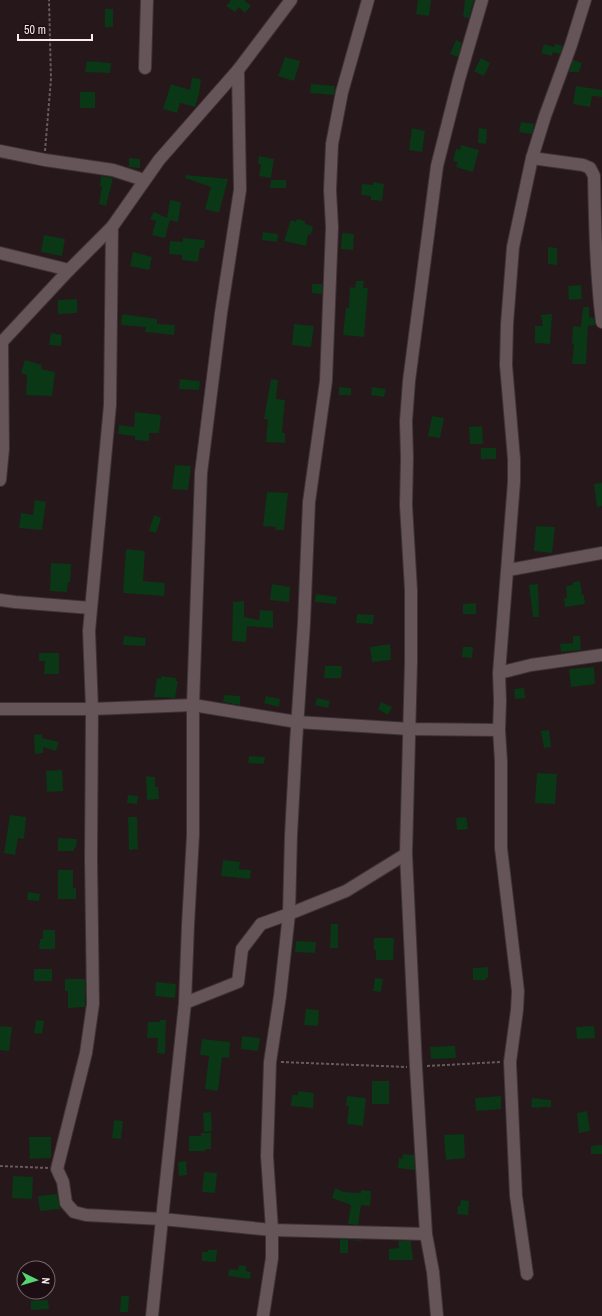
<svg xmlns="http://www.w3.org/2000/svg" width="602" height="1316" font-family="'Archivo Narrow',sans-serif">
<rect width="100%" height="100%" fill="#26171b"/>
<g fill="#0a3715">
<path d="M231 0H244L251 6 245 13 239 7 235 12 226 6Z"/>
<path d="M418 0H431L429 16 416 14Z"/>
<path d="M465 0H474L469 18 463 17Z"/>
<rect x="105" y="9" width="8" height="18"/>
<path d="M456 40 462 43 458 57 450 54Z"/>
<path d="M544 44 554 47 555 44 563 46 560 54 553 52 552 56 541 53Z"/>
<path d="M285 57 300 61 294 81 278 76Z"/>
<path d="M481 58 490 63 484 76 474 71Z"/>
<path d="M573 60 582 63 579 72H569Z"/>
<path d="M87 61 111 63 110 73 85 72Z"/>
<path d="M192 78 201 79 199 94 195 107 180 103 177 113 163 109 171 84 190 90Z"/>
<path d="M311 84 335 86 334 95 310 93Z"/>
<path d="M576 86 602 90V97L592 96 590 107 573 104Z"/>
<rect x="80" y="92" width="15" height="16"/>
<path d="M521 122 534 124 532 134 519 132Z"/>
<path d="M412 128 425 131 422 152 409 150Z"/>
<path d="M479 128 487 129 486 144 478 143Z"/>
<path d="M461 145 479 150 473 172 456 167 458 162 453 161 456 149 460 150Z"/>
<path d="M259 156 274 159 271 178 259 176 261 164H258Z"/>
<path d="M129 158 140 159V168L129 167Z"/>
<path d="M186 175 228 179 219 213 205 209 211 187 185 178Z"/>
<path d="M101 176 113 178 106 206 99 204 102 186H100Z"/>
<path d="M271 180H286V188H270Z"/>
<path d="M373 182 384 184 382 201 371 200V196L361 195 362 184 373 185Z"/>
<path d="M170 200 181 202 178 222 170 220 165 238 152 235 156 221 150 219 154 212 167 218Z"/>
<path d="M297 219 305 221V224L313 226 311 235 308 234 306 246 284 241 291 220 296 222Z"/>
<path d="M263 232 278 234 277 242 262 240Z"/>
<path d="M342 233 354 234 353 250 341 249Z"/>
<path d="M44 235 65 239 62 256 41 252Z"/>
<path d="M183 238 205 240 204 248H200L198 262 182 260V255L169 254 170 241 183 242Z"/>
<path d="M548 247 557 248V265L548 264Z"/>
<path d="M133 252 152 257 149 270 130 266Z"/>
<path d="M356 281H364L363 288H368L364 337 343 335 346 308H349L350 287 355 288Z"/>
<path d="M312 284H322V294L312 293Z"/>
<path d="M581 285 582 299 569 300 568 286Z"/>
<path d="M77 299V313L58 314V300Z"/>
<path d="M583 307H589V317L594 318 595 325 588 326 586 364H572L574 344H572L573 326 581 327Z"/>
<path d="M122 314 157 319V324L175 325 174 335 145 332 146 327 121 325Z"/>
<path d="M552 314 550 344 535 343V326H543L541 315Z"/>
<path d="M294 324 314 326 311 347 292 345Z"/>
<path d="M51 333 62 335 61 346 49 345Z"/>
<path d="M25 360 42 365 41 369 55 372 52 396 26 395 27 375 21 373Z"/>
<path d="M180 379 200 381 199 390 179 389Z"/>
<path d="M271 379 278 380 276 399 285 400 282 433H285V443L266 442 268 419H264Z"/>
<path d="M339 387 351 388V395H339Z"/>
<path d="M372 387 386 389 384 397 371 395Z"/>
<path d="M135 412 161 415 159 433H149V441L135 440V436L118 434 119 425 134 427Z"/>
<path d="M432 416 444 418 440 438 428 436Z"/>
<path d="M482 426 483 444H470L469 427Z"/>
<rect x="481" y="448" width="15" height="11"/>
<path d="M175 465 191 466 188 490 172 489Z"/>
<path d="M602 483V506L597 507 594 484Z"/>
<path d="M267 492 288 493 284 530H275L276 527 263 526Z"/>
<path d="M35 500 46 502 42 530 19 528 21 513 33 515Z"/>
<path d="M154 515 161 518 156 533 149 531Z"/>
<path d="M536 526 555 527 552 553 534 551Z"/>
<path d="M126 549 145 551 143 581 165 583 164 596 123 593Z"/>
<path d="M51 563 71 564 70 582H68L67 592 50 591Z"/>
<path d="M580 581 582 595H584L585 604 565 607 564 598H567L566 586 573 585V582Z"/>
<path d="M272 584 290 587 289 602 270 600Z"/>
<path d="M538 584 539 617H533L529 585Z"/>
<path d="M316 594 337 597 336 604 315 602Z"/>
<path d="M244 601V617L259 620 260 610 273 611V628L247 626 246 642 232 641 233 602Z"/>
<path d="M476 603V614H463V604Z"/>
<path d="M357 614 374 615 373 624 356 623Z"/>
<path d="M124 636 146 638 145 646 123 645Z"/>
<path d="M573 636H580L581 650 561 652 560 644 573 643Z"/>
<path d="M390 644 391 660 372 662 370 647Z"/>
<path d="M463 647H473L472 658 462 657Z"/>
<path d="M39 653H59V674H44L45 661H39Z"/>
<path d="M325 666H342L341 678H324Z"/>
<path d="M594 667 595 684 571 687 569 669Z"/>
<path d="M161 676 176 678V681H178L175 698 154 697 157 678 161 679Z"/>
<path d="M524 688 525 698 515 699 514 689Z"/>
<path d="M224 695 240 696V705L223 702Z"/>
<path d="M266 696 280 699 279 707 264 703Z"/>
<path d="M317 698 330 701 328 708 315 705Z"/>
<path d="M381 702 392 707 388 715 378 709Z"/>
<path d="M549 730 551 747 544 748 541 731Z"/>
<path d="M42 734V738L59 742 56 751 43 747V753L35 754 34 735Z"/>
<path d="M249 756 265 757 264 764 248 763Z"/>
<path d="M62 770 63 791 47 792 46 771Z"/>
<path d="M537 773 557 774 555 804 535 803Z"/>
<path d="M146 776 155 777V787H158L159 799 147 800Z"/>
<path d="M128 795 138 796 137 804 127 803Z"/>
<path d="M10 815 26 817 24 839 18 838 15 855 4 853Z"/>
<path d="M128 817H137L138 849 129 850Z"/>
<path d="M466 817 468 829 457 830 456 818Z"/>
<path d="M58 838 77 839 76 847 74 848V851H58Z"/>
<path d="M223 860 240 862 239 869 251 870 250 879 221 876Z"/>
<path d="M58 870H73V888H76V899H58Z"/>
<path d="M28 892 40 894 39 901 27 900Z"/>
<path d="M331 924H338V948H330Z"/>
<path d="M43 930H55V949H39L40 939H43Z"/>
<path d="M374 938H394L393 960H376V950H374Z"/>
<path d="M296 941 316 942 315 953 295 952Z"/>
<path d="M488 967V978H486V980H473V968Z"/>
<rect x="34" y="969" width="18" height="12"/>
<path d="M375 978 383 979 381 992 373 991Z"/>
<path d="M65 979H85V1007L68 1008V991H65Z"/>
<path d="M156 982 176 984 175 998 155 996Z"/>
<path d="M306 1009 319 1010 318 1026 304 1025Z"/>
<path d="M36 1020 44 1021 42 1034 34 1033Z"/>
<path d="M160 1020H166L165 1054 157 1053 158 1038H147L148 1022H160Z"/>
<path d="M0 1026 12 1027 9 1051 0 1050Z"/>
<path d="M594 1026 595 1038 577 1039 576 1027Z"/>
<path d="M242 1036 260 1038 258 1051 241 1049Z"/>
<path d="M202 1039 230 1042 229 1058 222 1057 218 1091 205 1089 209 1056 200 1055Z"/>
<path d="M448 1046H455L456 1058 431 1059 430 1047Z"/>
<rect x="372" y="1081" width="17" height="23"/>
<path d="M298 1091 314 1093 313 1108 291 1106 292 1095H298Z"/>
<path d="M347 1096 366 1098 363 1126 347 1124 349 1106H346Z"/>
<path d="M501 1096V1109L476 1111 475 1098Z"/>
<path d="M532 1098 551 1100V1107H539V1108L531 1107Z"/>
<path d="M587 1111 590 1131 579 1133 577 1113Z"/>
<path d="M211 1112 212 1131 204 1132 203 1113Z"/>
<path d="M114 1120 123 1121 121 1139 112 1138Z"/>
<path d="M201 1133H211V1149H205V1151H189V1136H201Z"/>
<path d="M464 1134 465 1158 446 1160 444 1135Z"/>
<path d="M29 1137H51V1158L30 1159Z"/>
<path d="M602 1145V1154H591V1146Z"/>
<path d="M403 1154 414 1155 415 1170 398 1168 399 1158 402 1159Z"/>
<path d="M186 1161 187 1175 179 1176 178 1162Z"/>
<path d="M204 1172 217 1173 215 1193 202 1192Z"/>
<path d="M13 1176 33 1177 32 1199 12 1198Z"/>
<path d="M335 1188 344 1192 361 1193V1190L371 1191 370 1206 361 1205 358 1225 348 1224 351 1205 332 1198Z"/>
<path d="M57 1194 60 1209 40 1211 38 1196Z"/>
<path d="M461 1200 469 1201 468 1215 457 1214 458 1206H460Z"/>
<path d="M340 1239 362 1240 361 1241 348 1240V1253H340Z"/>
<path d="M398 1241H411L413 1260H389V1249L399 1248Z"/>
<path d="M208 1250H217L216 1262 202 1261V1252H208Z"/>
<path d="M239 1265 246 1266V1271L251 1272 250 1279 228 1276 229 1269 238 1270Z"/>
<path d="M121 1296H129L128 1312H120Z"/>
<path d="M48 1300 49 1309 31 1310V1301Z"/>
</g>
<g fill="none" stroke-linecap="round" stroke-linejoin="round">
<defs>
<g id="minor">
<path d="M585 0 571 45 545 116 532 158 513 247 507 324 506 365 514 459V482L499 673 531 665 602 655"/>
<path d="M145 68 147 0"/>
<path d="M238 70 240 190 221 313 201 473 193 705V835L188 925 185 1003 162 1219 272 1230 426 1234"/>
<path d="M0 151 45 160 113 170 144 180"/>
<path d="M532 158 583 165 590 168 594 176C595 225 596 273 602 322"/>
<path d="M112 227 110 405 89 631 92 709 91 859 93 1004 86 1053 57 1169 63 1182 66 1203 74 1212 86 1215 162 1219 152 1316"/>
<path d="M0 253 69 270"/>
<path d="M0 344 69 270 112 227 159 160 238 70 291 0"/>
<path d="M0 480 3 449 2 342"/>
<path d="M508 570 602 553"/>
<path d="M0 600 15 602 91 608"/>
<path d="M499 673 500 701 499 730 501 761V848L518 991 517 1010 510 1062 516 1196 527 1274"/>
<path d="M0 709H92L193 705 297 722 410 729 499 730"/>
<path d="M185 1003 238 982 242 949 261 924 289 914 346 891 406 854"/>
<path d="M263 1316 272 1258V1230L267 1156 270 1062 280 996 289 914 291 835 296 743 304 623 309 502 326 381 332 227 330 190 332 144 342 92 368 0"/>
<path d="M437 1316 433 1272 426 1234 416 1067 406 854 411 662V590L406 505 407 458 406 421 409 381 437 166 459 79 482 0"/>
</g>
</defs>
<use href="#minor" stroke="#3d3234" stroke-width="14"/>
<g stroke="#685a5d" stroke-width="2" stroke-dasharray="3 2" stroke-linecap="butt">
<path d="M45 151 51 79 49 0"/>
<path d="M281 1062 407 1067"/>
<path d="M427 1066 500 1062"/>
<path d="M0 1166 48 1168"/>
</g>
<use href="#minor" stroke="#655458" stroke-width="12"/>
</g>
<g transform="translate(36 1280) rotate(95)"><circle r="19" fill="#1c0e12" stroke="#74676a"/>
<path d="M0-3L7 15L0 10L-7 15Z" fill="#57d570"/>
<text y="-6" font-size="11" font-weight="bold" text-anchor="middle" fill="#f7ecee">N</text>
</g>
<path d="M18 34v6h74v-6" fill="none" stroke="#f7ecee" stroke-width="2"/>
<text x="24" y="34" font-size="12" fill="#f7ecee" stroke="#1c0e12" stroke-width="3" paint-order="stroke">50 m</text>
</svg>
